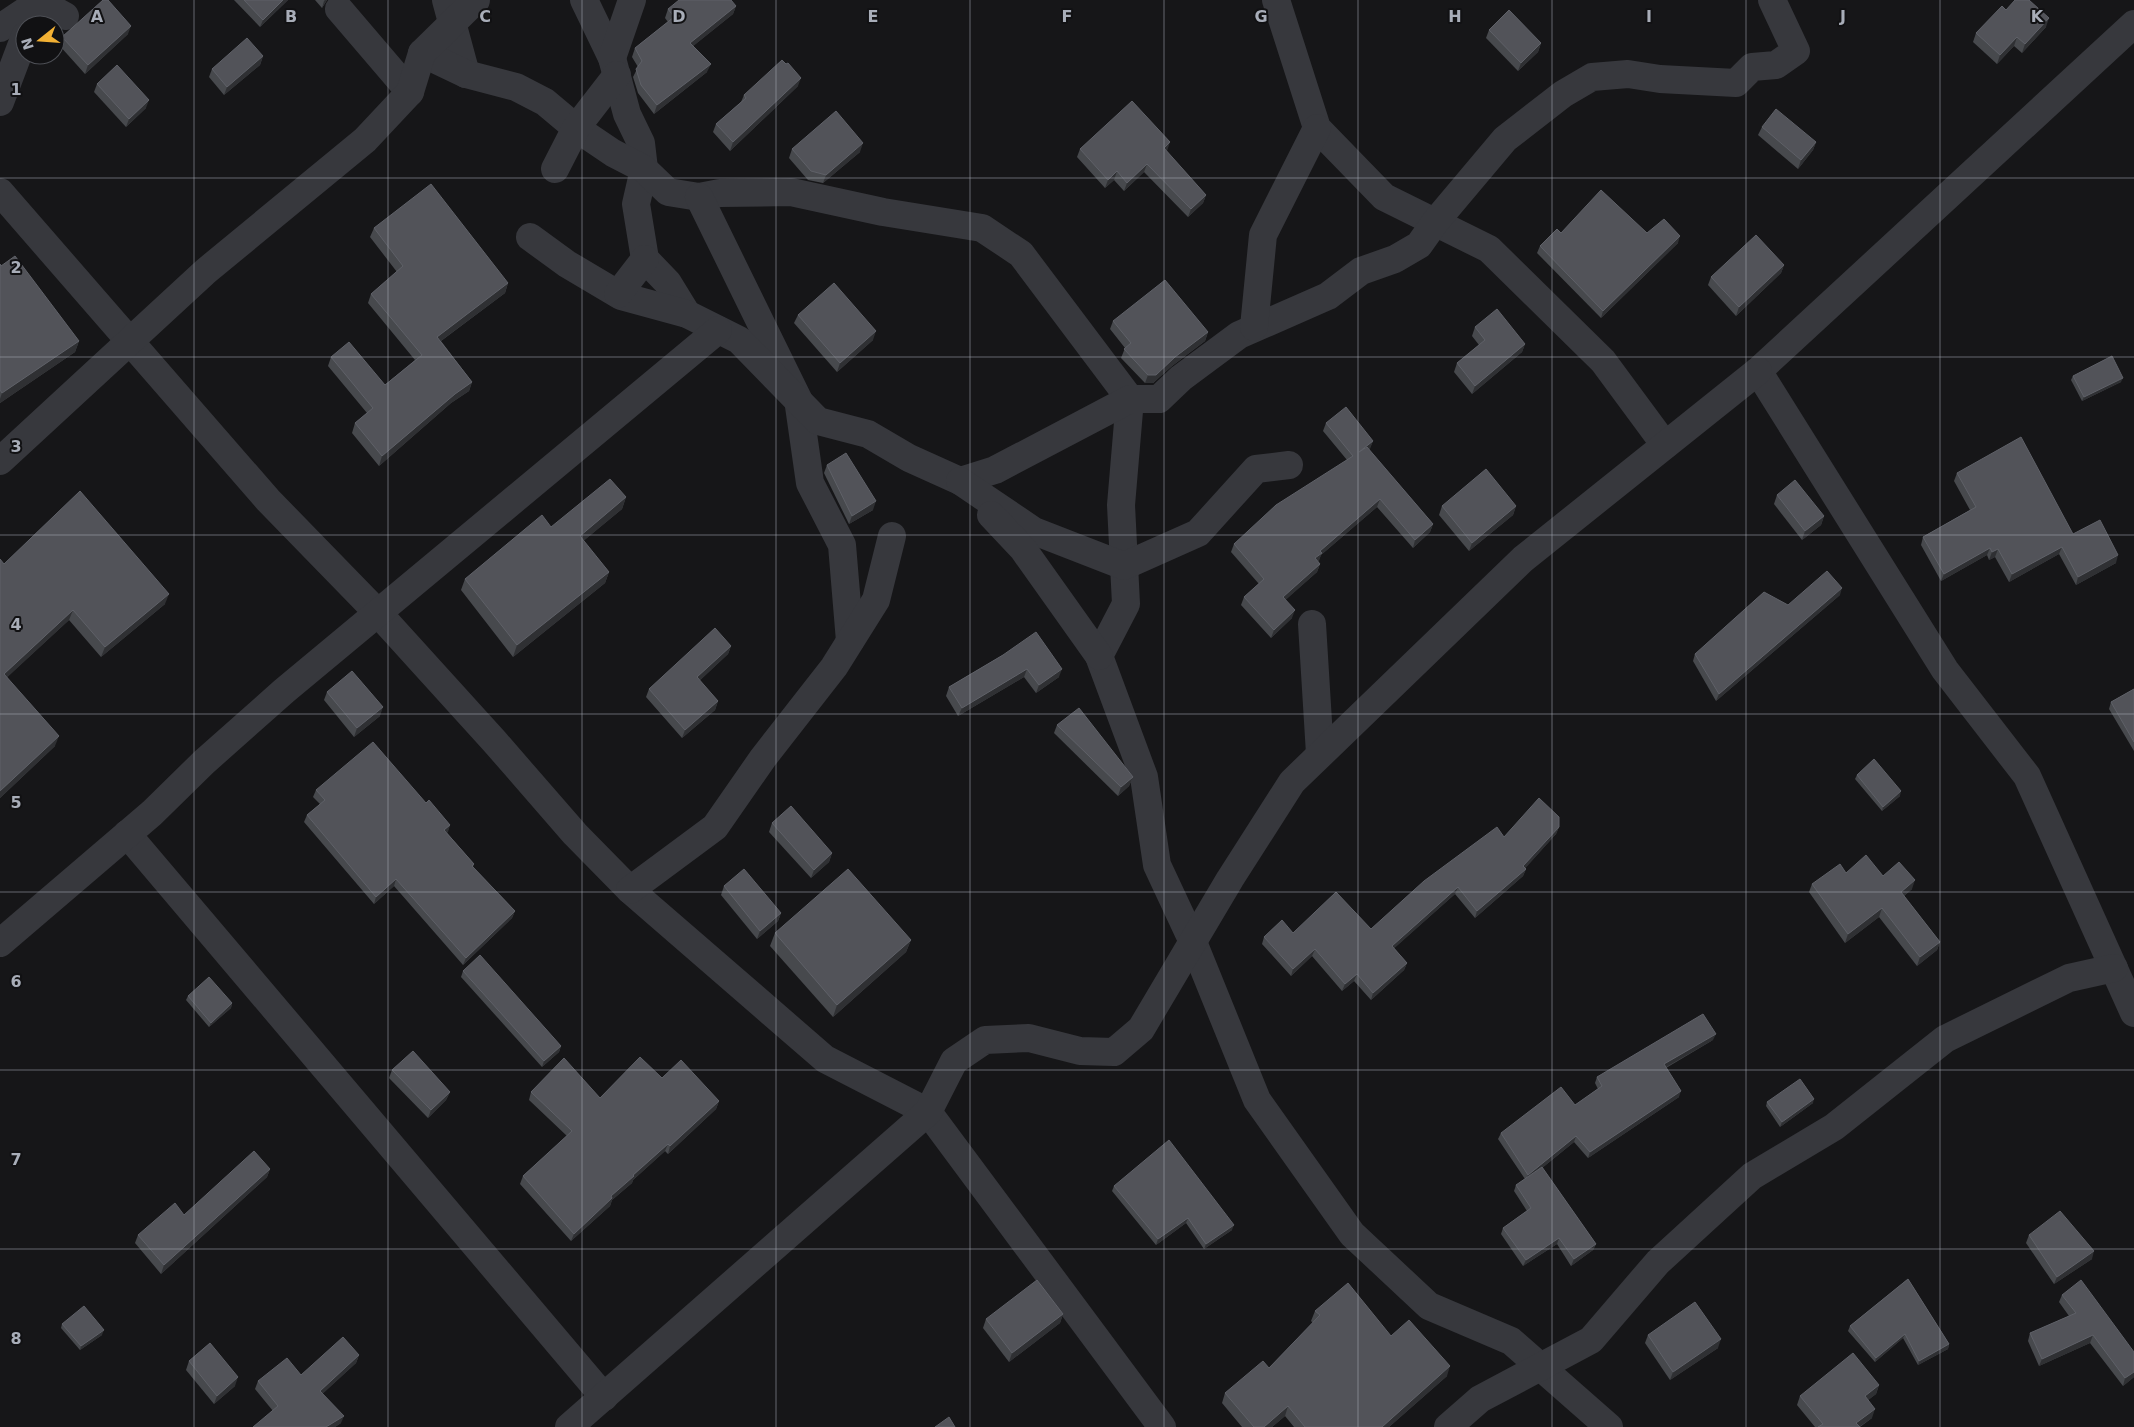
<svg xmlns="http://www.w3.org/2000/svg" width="2134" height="1427" font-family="'DejaVu Sans',sans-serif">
<rect width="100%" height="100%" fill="#161618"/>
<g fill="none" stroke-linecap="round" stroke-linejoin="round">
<g stroke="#37383d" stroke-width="28">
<path d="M446 0 466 74"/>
<path d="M584 0 612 58 627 114 641 143 644 169 636 204 645 259 668 283 687 314"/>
<path d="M1276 0 1317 128 1384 197 1489 249 1603 361 1665 445"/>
<path d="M339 9 410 92"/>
<path d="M2134 24 1758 371 1945 670 2027 776 2134 1013"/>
<path d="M0 28 39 2 65 16"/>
<path d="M422 53 466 74 516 87 545 102 576 128 613 153 644 169 668 192 699 197 720 193 791 192 883 212 982 228 1021 254 1130 399 1121 505 1126 604 1099 656 1144 777 1157 865 1193 942 1257 1100 1352 1234 1429 1306 1511 1341 1609 1427"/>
<path d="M612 58 632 0"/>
<path d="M0 102 25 36"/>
<path d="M555 169 576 128 617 75"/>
<path d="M0 192 268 500 378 613 495 742 575 834 630 890 825 1059 928 1112 1162 1427"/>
<path d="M699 197 798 399 810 483 842 545 850 641"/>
<path d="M530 237 567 264 621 296 687 314 739 340 818 421 868 434 909 458 960 481 995 470 1130 399H1159L1181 378 1239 335 1328 296 1361 271 1395 259 1419 245 1436 221 1505 139 1563 94 1592 77 1628 74 1660 79 1736 83 1752 67 1776 65 1796 51 1772 0"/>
<path d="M618 294 645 259"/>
<path d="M1254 327 1263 235 1317 128"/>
<path d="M0 461 206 271 365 140 410 92 422 53 476 0"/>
<path d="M960 481 1034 531 1124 566 1198 533 1256 469 1289 465"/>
<path d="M991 515 1023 549 1099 656"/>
<path d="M1312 624 1320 754"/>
<path d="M127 834 604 1397"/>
<path d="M630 890 715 827 763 758 834 667 876 600 892 536"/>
<path d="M0 943 152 813 204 762 284 691 718 330"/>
<path d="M569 1427 928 1112 954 1061 985 1040 1029 1038 1080 1051 1114 1052 1141 1029 1230 879 1292 782 1523 559 1758 371"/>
<path d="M1448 1427 1480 1399 1591 1340 1658 1262 1752 1176 1834 1127 1945 1039 2069 978 2114 968"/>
</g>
</g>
<g fill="#47494d">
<path d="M234 0H288L260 27Z"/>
<path d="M315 0H327L322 8Z"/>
<path d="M736 6 733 14 693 46 707 72 654 114 638 93 633 77 638 67 632 57 635 48 668 22 665 18 668 9Z"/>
<path d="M2006 10 2046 27 2022 53 2014 46 1997 64 1973 42 1976 33Z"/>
<path d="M1489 30 1541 43 1538 52 1518 71 1486 38Z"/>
<path d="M128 34 85 74 59 45 62 37Z"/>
<path d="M263 56 260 65 224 95 209 77 212 69Z"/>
<path d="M97 84 146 108 126 127 94 92Z"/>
<path d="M798 86 730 151 713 132 716 124 741 102 744 95Z"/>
<path d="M1762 127 1816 142 1813 150 1798 169 1758 135Z"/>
<path d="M792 149 860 152 823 183 808 180 789 158Z"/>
<path d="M1080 149 1166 151 1206 195 1203 203 1188 217 1144 172 1124 191 1114 180 1105 188 1077 157Z"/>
<path d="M374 228 508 283 505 293 441 341 472 382 469 391 451 403 379 466 352 433 355 423 367 413 328 366 331 357 385 385 415 360 368 303 371 294 397 272 370 237Z"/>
<path d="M1561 233 1678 243 1601 318 1537 253 1540 246Z"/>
<path d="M0 264 79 341 75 352 0 403Z"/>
<path d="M1784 265 1781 273 1736 316 1708 285 1711 277Z"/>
<path d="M798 315 873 340 837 372 794 323Z"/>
<path d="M1113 321 1208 332 1205 341 1172 366 1153 383H1145L1121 358 1125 348 1110 329Z"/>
<path d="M1475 327 1525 344 1522 352 1472 394 1454 372 1457 363 1479 345 1472 336Z"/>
<path d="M2073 376 2121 382 2082 401 2071 380Z"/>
<path d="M1326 423 1373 441 1369 450 1433 524 1430 532 1413 548 1377 507 1321 555 1318 562 1320 564 1317 572 1285 600 1292 618 1271 638 1241 605 1244 597 1259 584 1231 552 1234 544 1347 460 1323 431Z"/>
<path d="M827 465 873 510 849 524 824 473Z"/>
<path d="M1957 473 2073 534 2116 563 2076 585 2059 554 2009 582 1995 557 1989 560 1987 555 1941 581 1921 545 1923 537 1970 510 1954 481Z"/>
<path d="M1777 495 1824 516 1821 525 1802 540 1774 504Z"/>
<path d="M626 497 622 509 583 541 609 572 605 583 513 657 461 590 465 579 551 527Z"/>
<path d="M1442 506H1516L1513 515 1469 551 1439 515Z"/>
<path d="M4 564 165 604 101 657 69 620 7 677 55 746 0 798Z"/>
<path d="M1840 595 1716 701 1693 661 1695 654 1788 605Z"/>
<path d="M731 646 728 654 699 681 718 701 715 710 682 738 646 697 649 689Z"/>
<path d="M1003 655 1059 677 1036 693 1024 677 958 716 946 696 949 687Z"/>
<path d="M2134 689V751L2109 709 2111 702Z"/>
<path d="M327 692 380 716 354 737 324 700Z"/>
<path d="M1057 725 1133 777 1129 786 1118 796 1054 733Z"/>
<path d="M1857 775 1900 796 1882 811 1855 779Z"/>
<path d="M316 790 426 803 450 825 447 833 474 864 473 867 515 911 512 918 463 965 394 886 374 904 304 822 307 815 320 804 313 797Z"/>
<path d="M772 823 832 853 829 862 811 878 769 832Z"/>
<path d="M1559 827 1556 834 1525 868 1526 869 1523 876 1475 918 1455 894 1394 948 1407 963 1404 970 1371 1000 1354 981 1342 991 1312 956 1291 976 1262 944 1264 937 1293 933 1371 929 1504 837Z"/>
<path d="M1846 873 1883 876 1912 889 1904 896 1940 942 1937 950 1917 966 1879 917 1845 943 1809 892 1812 884Z"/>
<path d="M724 886 781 913 778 921 757 939 721 895Z"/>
<path d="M775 933 911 940 906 952 833 1017 770 946Z"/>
<path d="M463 971 561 1046 559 1052 542 1067 461 977Z"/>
<path d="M188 996 232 1003 231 1008 209 1027 186 1000Z"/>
<path d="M1713 1040 1666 1068 1679 1097 1588 1158 1574 1142 1542 1168 1596 1244 1593 1250 1571 1266 1557 1244 1523 1266 1501 1234 1503 1228 1527 1211 1514 1191 1516 1185 1525 1179 1498 1139 1501 1133 1575 1105 1598 1089 1595 1083 1597 1077Z"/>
<path d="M392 1070 450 1092 446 1100 428 1118 389 1078Z"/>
<path d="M662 1078 719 1101 716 1109 668 1154 665 1151 633 1180 632 1183 612 1200 610 1206 571 1241 520 1184 523 1176 567 1136 529 1100 531 1092 600 1098Z"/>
<path d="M1767 1102 1813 1103 1780 1127 1766 1106Z"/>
<path d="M270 1169 267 1177 161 1274 135 1243 138 1235 184 1215Z"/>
<path d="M1114 1186 1232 1230 1204 1249 1186 1223 1156 1245 1112 1191Z"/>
<path d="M2029 1235 2092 1259 2054 1284 2026 1243Z"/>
<path d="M1908 1279 1949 1344 1948 1349 1918 1365 1903 1338 1875 1362 1848 1331 1850 1326Z"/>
<path d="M2062 1295 2134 1377 2123 1386 2090 1343 2039 1366 2028 1341 2030 1333 2069 1316 2059 1302Z"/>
<path d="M1315 1311 1391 1336 1447 1376 1389 1427H1294L1285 1416 1272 1427H1242L1222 1403 1225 1393 1269 1368 1313 1323 1311 1321Z"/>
<path d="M1063 1314 1060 1323 1009 1362 983 1328 986 1319Z"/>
<path d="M62 1324 102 1335 80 1350 61 1328Z"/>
<path d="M1648 1335 1718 1348 1670 1380 1645 1343Z"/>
<path d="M359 1355 356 1363 322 1394 341 1423 335 1427H253L273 1411 255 1389 258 1381 301 1375Z"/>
<path d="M189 1361 235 1386 214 1404 186 1370Z"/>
<path d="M1879 1385 1876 1394 1868 1400 1872 1418 1860 1427H1815L1797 1405 1800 1396Z"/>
</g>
<g fill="#2f3033">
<path d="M283 0H288L260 27 263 20Z"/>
<path d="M325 0H327L322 8 324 1Z"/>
<path d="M736 6 733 14 687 51 690 43Z"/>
<path d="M2049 18 2046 27 2022 53 2025 44Z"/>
<path d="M131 26 128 34 85 74 88 65Z"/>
<path d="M2017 37 2014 46 1997 64 2000 55Z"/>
<path d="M1541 43 1538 52 1518 71 1521 63Z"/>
<path d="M263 56 260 65 224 95 227 87Z"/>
<path d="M711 64 707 72 654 114 657 105Z"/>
<path d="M801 78 798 86 730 151 733 142Z"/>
<path d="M149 100 146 108 126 127 129 119Z"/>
<path d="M1170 142 1167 151 1164 148Z"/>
<path d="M1816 142 1813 150 1798 169 1801 160Z"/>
<path d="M863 143 860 152 823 183 826 175Z"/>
<path d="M1147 164 1144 172 1124 191 1127 183Z"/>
<path d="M1117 171 1114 180 1105 188 1108 180Z"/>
<path d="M1206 195 1203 203 1188 217 1191 209Z"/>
<path d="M1680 236 1678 243 1601 318 1603 311Z"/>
<path d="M1784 265 1781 273 1736 316 1739 307Z"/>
<path d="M508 283 505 293 434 346 437 337Z"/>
<path d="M876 331 873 340 837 372 840 363Z"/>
<path d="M1208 332 1205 341 1172 366 1153 383H1145L1148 375 1175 357Z"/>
<path d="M79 341 75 352 0 403V399L2 393Z"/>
<path d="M1525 344 1522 352 1472 394 1475 386Z"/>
<path d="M2123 378 2121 382 2082 401 2084 397Z"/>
<path d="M472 382 469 391 451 403 379 466 382 456 455 394Z"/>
<path d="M1373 441 1370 449 1356 460 1359 452Z"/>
<path d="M626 497 622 509 575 548 580 536Z"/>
<path d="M1380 499 1377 507 1321 555 1319 561 1312 566 1315 558 1320 551Z"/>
<path d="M876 501 873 510 849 524 852 516Z"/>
<path d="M1516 506 1513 515 1469 551 1472 543Z"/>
<path d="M1824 516 1821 525 1802 540 1805 531Z"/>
<path d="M1433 524 1430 532 1413 548 1415 540Z"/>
<path d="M2062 547 2059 554 2009 582 2012 574Z"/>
<path d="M1990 548 1987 555 1941 581 1944 574Z"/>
<path d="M1998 549 1995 557 1989 560 1992 552Z"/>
<path d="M2118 555 2116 563 2076 585 2078 577Z"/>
<path d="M1320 564 1317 572 1280 605 1283 597Z"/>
<path d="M609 572 605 583 513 657 517 645Z"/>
<path d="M1842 588 1840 595 1716 701 1719 694Z"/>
<path d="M169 594 165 604 101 657 105 647Z"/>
<path d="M73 610 69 620 0 684 4 674Z"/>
<path d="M1295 610 1292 618 1271 638 1274 630Z"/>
<path d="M731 646 728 654 694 686 697 677Z"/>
<path d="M1027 669 1024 677 958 716 962 708Z"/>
<path d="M1062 669 1059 677 1036 693 1039 685Z"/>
<path d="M718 701 715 710 682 738 685 730Z"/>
<path d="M383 707 380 716 354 737 357 728Z"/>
<path d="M59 736 55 746 0 798V791Z"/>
<path d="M1133 777 1129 786 1118 796 1121 787Z"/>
<path d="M1901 791 1900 796 1882 811 1883 807Z"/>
<path d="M450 825 448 832 442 837 444 830Z"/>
<path d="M1559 827 1556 834 1521 873 1523 866Z"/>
<path d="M832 853 829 862 811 878 814 870Z"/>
<path d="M1526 869 1523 876 1475 918 1477 911Z"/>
<path d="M396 879 394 886 374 904 376 897Z"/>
<path d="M1915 880 1912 889 1898 901 1901 892Z"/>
<path d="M1458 887 1455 894 1389 953 1392 946Z"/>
<path d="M1882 908 1879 917 1845 943 1848 934Z"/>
<path d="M515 911 512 918 463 965 466 958Z"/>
<path d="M781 913 778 921 757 939 760 931Z"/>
<path d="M911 940 906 952 833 1017 837 1005Z"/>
<path d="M1940 942 1937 950 1917 966 1920 957Z"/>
<path d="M1315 949 1312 956 1291 976 1293 969Z"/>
<path d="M1407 963 1404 970 1371 1000 1373 993Z"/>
<path d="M1357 974 1354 981 1342 991 1345 984Z"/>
<path d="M232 1003 231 1008 209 1027 211 1023Z"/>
<path d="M1716 1034 1713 1040 1661 1070 1664 1064Z"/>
<path d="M561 1046 559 1052 542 1067 544 1061Z"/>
<path d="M1681 1091 1679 1097 1588 1158 1590 1152Z"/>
<path d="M450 1092 446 1100 428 1118 431 1110Z"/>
<path d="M1814 1099 1813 1103 1780 1127 1782 1122Z"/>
<path d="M719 1101 716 1109 668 1154 670 1146Z"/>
<path d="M1576 1136 1574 1142 1526 1181 1528 1175Z"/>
<path d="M668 1144 665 1151 633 1180 632 1183 612 1200 610 1206 571 1241 574 1234 611 1196Z"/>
<path d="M270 1169 267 1177 161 1274 164 1265Z"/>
<path d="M1188 1218 1186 1223 1156 1245 1158 1239Z"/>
<path d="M1234 1225 1232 1230 1204 1249 1206 1244Z"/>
<path d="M1559 1238 1557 1244 1523 1266 1526 1260Z"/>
<path d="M1596 1244 1593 1250 1571 1266 1574 1259Z"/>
<path d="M2094 1251 2092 1259 2054 1284 2057 1277Z"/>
<path d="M1063 1314 1060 1323 1009 1362 1012 1353Z"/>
<path d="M104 1330 102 1335 80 1350 81 1346Z"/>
<path d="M1905 1334 1903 1338 1875 1362 1876 1358Z"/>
<path d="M2093 1335 2090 1343 2039 1366 2042 1359Z"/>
<path d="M1721 1339 1718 1348 1670 1380 1673 1372Z"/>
<path d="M1949 1344 1948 1349 1918 1365 1919 1361Z"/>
<path d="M359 1355 356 1363 317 1399 320 1391Z"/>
<path d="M1450 1366 1447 1376 1389 1427H1382Z"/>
<path d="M2134 1372V1377L2123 1386 2125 1378Z"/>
<path d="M238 1377 235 1386 214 1404 217 1396Z"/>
<path d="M1879 1385 1876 1394 1862 1405 1865 1396Z"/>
<path d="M1288 1406 1285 1416 1272 1427H1264Z"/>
<path d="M1875 1409 1872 1418 1859 1427 1856 1423Z"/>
<path d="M344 1416 341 1423 335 1427H326Z"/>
</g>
<g fill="#525359" stroke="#5f6168">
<path d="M103 0H108L131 26 88 65 62 37Z"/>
<path d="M244 0H283L263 20Z"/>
<path d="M679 0H731L736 6 690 43 711 64 657 105 641 85 636 69 642 61 635 48 674 17 668 9Z"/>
<path d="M2015 0H2029L2049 18 2025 44 2017 37 2000 55 1976 33 2002 6 2006 10Z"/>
<path d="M1509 10 1541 43 1521 63 1489 30Z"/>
<path d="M247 38 263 56 227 87 212 69Z"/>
<path d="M782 60 786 64 788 63 801 78 733 142 716 124 746 98 744 95Z"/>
<path d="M117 65 149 100 129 119 97 84Z"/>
<path d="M1132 101 1170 142 1164 148 1206 195 1191 209 1147 164 1127 183 1117 171 1108 180 1080 149Z"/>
<path d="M1776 109 1816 142 1801 160 1762 127Z"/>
<path d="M836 111 863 143 826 175 811 171 792 149Z"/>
<path d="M431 184 508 283 437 337 472 382 455 394 382 456 355 423 373 408 331 357 349 342 385 385 422 355 371 294 403 266 374 228Z"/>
<path d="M1601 190 1647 233 1664 219 1680 236 1603 311 1540 246 1557 229 1561 233Z"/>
<path d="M1756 235 1784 265 1739 307 1711 277Z"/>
<path d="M15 256 79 341 2 393 0 390V264L1 266Z"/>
<path d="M1165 280 1208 332 1175 357 1156 375H1148L1124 349 1131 343 1113 321Z"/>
<path d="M834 283 876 331 840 363 798 315Z"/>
<path d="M1497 309 1525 344 1475 386 1457 363 1485 340 1475 327Z"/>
<path d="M2112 356 2123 378 2084 397 2073 376Z"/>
<path d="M1346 407 1373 441 1359 452 1367 447 1433 524 1415 540 1380 499 1320 551 1322 553 1315 558 1320 564 1283 597 1295 610 1274 630 1244 597 1264 579 1234 544 1276 505 1353 456 1326 423Z"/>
<path d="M2021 437 2073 534 2100 520 2118 555 2078 577 2062 547 2012 574 1998 549 1992 552 1990 548 1944 574 1923 537 1976 507 1957 473Z"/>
<path d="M846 453 876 501 852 516 827 465Z"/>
<path d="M1486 469 1516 506 1472 543 1442 506Z"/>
<path d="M610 479 626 497 580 536 609 572 517 645 465 579 542 515 551 527Z"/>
<path d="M1795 480 1824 516 1805 531 1777 495Z"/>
<path d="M80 491 169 594 105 647 73 610 4 674 59 736 0 791V559L4 564Z"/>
<path d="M1827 571 1842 588 1719 694 1695 654 1764 592 1788 605Z"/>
<path d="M715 628 731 646 697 677 718 701 685 730 649 689Z"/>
<path d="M1036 632 1062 669 1039 685 1027 669 962 708 949 687 1003 655Z"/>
<path d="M352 671 383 707 357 728 327 692Z"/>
<path d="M2134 689V742L2111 702Z"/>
<path d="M1079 708 1133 777 1121 787 1057 725Z"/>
<path d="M373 742 426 803 429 800 450 825 444 830 474 864 472 866 515 911 466 958 396 879 376 897 307 815 325 800 316 790Z"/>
<path d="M1874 759 1901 791 1883 807 1857 775Z"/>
<path d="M1539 798 1559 817V827L1523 866 1526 869 1477 911 1458 887 1392 946 1407 963 1373 993 1357 974 1345 984 1315 949 1293 969 1264 937 1282 920 1293 933 1336 892 1371 929 1424 881 1497 827 1504 837Z"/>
<path d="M791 806 832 853 814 870 772 823Z"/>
<path d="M1866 855 1883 876 1899 862 1915 880 1901 892 1940 942 1920 957 1882 908 1848 934 1812 884 1840 864 1846 873Z"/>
<path d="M744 869 781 913 760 931 724 886Z"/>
<path d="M848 869 911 940 837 1005 775 933Z"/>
<path d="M480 955 561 1046 544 1061 463 971Z"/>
<path d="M209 977 232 1003 211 1023 188 996Z"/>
<path d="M1703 1014 1716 1034 1664 1064 1681 1091 1590 1152 1576 1136 1528 1175 1501 1133 1561 1087 1575 1105 1602 1086 1597 1077Z"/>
<path d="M413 1051 450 1092 431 1110 392 1070Z"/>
<path d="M640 1057 662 1078 681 1060 719 1101 670 1146 668 1144 633 1175 634 1176 611 1196 612 1198 574 1234 523 1176 572 1131 531 1092 564 1058 600 1098Z"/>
<path d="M1800 1079 1814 1099 1782 1122 1767 1102Z"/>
<path d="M1169 1140 1234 1225 1206 1244 1188 1218 1158 1239 1114 1186Z"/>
<path d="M254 1151 270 1169 164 1265 138 1235 175 1203 184 1215Z"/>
<path d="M1542 1167 1596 1244 1574 1259 1559 1238 1526 1260 1503 1228 1531 1208 1516 1185Z"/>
<path d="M2060 1211 2094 1251 2057 1277 2029 1235Z"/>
<path d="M1908 1279 1949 1344 1919 1361 1905 1334 1876 1358 1850 1326Z"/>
<path d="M1037 1280 1063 1314 1012 1353 986 1319Z"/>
<path d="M2081 1280 2134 1352V1372L2125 1378 2093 1335 2042 1359 2030 1333 2076 1313 2062 1295Z"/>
<path d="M1348 1283 1391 1336 1409 1320 1450 1366 1382 1427H1305L1288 1406 1264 1427H1254L1225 1393 1263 1361 1269 1368 1320 1315 1315 1311Z"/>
<path d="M1695 1302 1721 1339 1673 1372 1648 1335Z"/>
<path d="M84 1306 104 1330 81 1346 62 1324Z"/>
<path d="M343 1337 359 1355 320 1391 344 1416 326 1427H253L278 1406 258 1381 287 1358 301 1375Z"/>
<path d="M210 1343 238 1377 217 1396 189 1361Z"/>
<path d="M1853 1353 1879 1385 1865 1396 1875 1409 1856 1423 1860 1427H1818L1823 1424 1800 1396Z"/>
<path d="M949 1417 955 1427H935Z"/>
</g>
<path fill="none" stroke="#a8adb8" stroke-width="1" stroke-opacity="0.55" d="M194 0V1427M388 0V1427M582 0V1427M776 0V1427M970 0V1427M1164 0V1427M1358 0V1427M1552 0V1427M1746 0V1427M1940 0V1427M0 178H2134M0 357H2134M0 535H2134M0 714H2134M0 892H2134M0 1070H2134M0 1249H2134"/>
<g font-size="16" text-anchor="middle" font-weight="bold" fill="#a8adb8" stroke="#111113" stroke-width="4" stroke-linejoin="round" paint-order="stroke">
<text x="97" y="22">A</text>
<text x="291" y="22">B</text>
<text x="485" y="22">C</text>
<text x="679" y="22">D</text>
<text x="873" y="22">E</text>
<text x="1067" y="22">F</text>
<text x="1261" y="22">G</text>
<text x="1455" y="22">H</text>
<text x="1649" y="22">I</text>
<text x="1843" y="22">J</text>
<text x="2037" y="22">K</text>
<text x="16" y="95">1</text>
<text x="16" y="273">2</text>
<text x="16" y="452">3</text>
<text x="16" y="630">4</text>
<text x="16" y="808">5</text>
<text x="16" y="987">6</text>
<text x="16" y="1165">7</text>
<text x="16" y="1344">8</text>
</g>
<g transform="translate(40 40) rotate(253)"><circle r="24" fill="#111113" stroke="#4d4f55"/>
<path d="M0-4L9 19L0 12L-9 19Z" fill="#f2b134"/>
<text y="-8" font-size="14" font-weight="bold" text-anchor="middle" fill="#a8adb8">N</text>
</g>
</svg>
